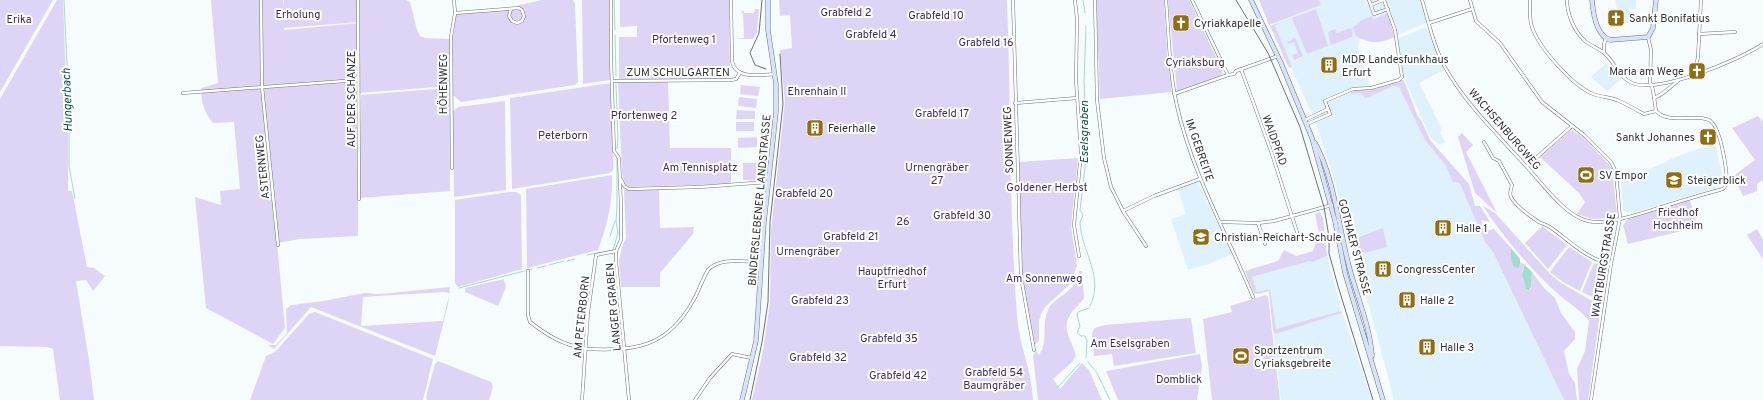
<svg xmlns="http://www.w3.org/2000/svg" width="1763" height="400" font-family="Overpass,sans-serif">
<rect width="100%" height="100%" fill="#f6fbfd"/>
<g fill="#dff1fd">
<path d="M1319 0H1420L1428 22 1384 41 1371 42 1360 38 1358 49 1373 95 1394 86H1398L1401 89 1425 140 1446 166 1453 183 1460 184 1485 242 1494 254 1564 400H1394L1369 306 1356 269 1335 182 1316 123 1272 24 1321 5Z"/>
<path d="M1615 0H1636V9H1629L1630 23H1625V19L1618 20V16L1614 11 1617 10Z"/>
<path d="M1426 27 1428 32 1429 31 1444 70 1419 83 1442 130 1440 132 1445 142 1439 145 1430 136 1403 75 1397 39Z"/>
<path d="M1606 63 1621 79 1607 91 1591 77Z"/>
<path d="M1715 143 1723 178 1722 186 1639 211 1627 213 1623 211 1621 182 1676 157Z"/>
<path d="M1198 182 1232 254 1209 264 1188 270 1171 219 1186 214 1178 189Z"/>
<path d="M1328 256 1329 264 1342 312 1372 400H1281L1269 291 1256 293 1248 278Z"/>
</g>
<g fill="#ded5f6" fill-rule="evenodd">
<path d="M0 0H53L0 92Z"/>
<path d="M57 0H63L68 135V191H72L87 267 94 268 105 276 93 291 86 280 76 281 89 360 94 400H60L53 349 47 347 0 346V99Z"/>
<path d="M211 0H283L284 8V0H357L358 22 284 28V30L359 23V0H406L410 2 417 30 420 36 425 38 451 39 450 86 358 93V236L300 239 277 243 285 328 273 344 206 308 195 197 221 205 220 191 240 189 234 122 213 123C203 110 202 104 201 88L218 83Z"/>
<path d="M542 0H573L575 4 578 82 575 85 461 102 453 95V37L456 14 515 9 519 5Z"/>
<path d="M582 0H609L610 80 583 84Z"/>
<path d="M620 0H729L730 79H619V37H637V26L620 27Z"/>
<path d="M779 0H1007C1011 105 1009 211 1017 316 1019 345 1032 371 1033 400H752L763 351 770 302 771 230 785 102 780 50 792 48 790 15 780 16Z"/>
<path d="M1096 0H1164L1167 53 1172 92 1100 99Z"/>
<path d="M1168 0H1189L1223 72 1221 76 1177 91Z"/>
<path d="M1259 0H1319L1321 5 1269 25Z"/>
<path d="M755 9H759L757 30 758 31 753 39H734L744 38 743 13H741L742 11H744V13H754Z"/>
<path d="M1316 9 1328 46 1307 54 1292 18Z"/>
<path d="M1388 13 1394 37C1381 44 1369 44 1356 36L1353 27 1360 23V21L1372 16 1374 19Z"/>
<path d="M1279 23 1275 26 1292 67 1289 68 1270 26Z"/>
<path d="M1351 28 1353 33 1352 37 1331 45 1328 32 1335 29 1337 33Z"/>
<path d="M1295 37 1303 56 1294 60 1292 55 1298 53 1294 42 1288 44 1287 41H1290Z"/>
<path d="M1401 80H1403L1405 83 1418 117 1421 120 1430 140 1469 184 1475 206H1480L1490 222 1481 220 1485 231 1494 229 1511 248V259L1514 267 1520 264V262L1526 265 1522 271 1525 286 1529 290 1531 289 1532 272 1544 288 1555 298 1561 313 1575 332V339L1564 351 1569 374 1575 383 1577 400H1564L1494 254 1485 242 1460 184 1455 182 1453 183 1446 166 1425 140 1399 87 1394 86 1366 98 1360 93 1351 94 1350 92 1356 90 1375 89Z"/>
<path d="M668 81 670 148H731V184L629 187 625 185 622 173 618 82Z"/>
<path d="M611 83 614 131 613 170 610 173 512 189 510 98Z"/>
<path d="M741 85 760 87 758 96 740 94Z"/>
<path d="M448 88 450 89V191L360 198 361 95Z"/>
<path d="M739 97 757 99 756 108 738 106Z"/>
<path d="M505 101 506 190 454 197 453 111 458 107Z"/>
<path d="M737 110 755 111V119H736Z"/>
<path d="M1758 116 1763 122V180L1757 184V191L1743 196 1733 176 1755 160 1732 128Z"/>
<rect x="736" y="122" width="18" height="9"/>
<path d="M1571 130 1583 137 1612 168 1617 215 1615 218 1592 219 1577 214 1585 202 1579 193 1540 157Z"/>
<path d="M1462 133 1473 145 1466 152 1497 213 1475 193 1458 137Z"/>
<path d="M757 137V147L738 148V138Z"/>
<path d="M1078 158 1071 226 1077 266 1069 285 1045 307 1041 314 1039 321V341L1035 345 1032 336 1022 276 1019 162Z"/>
<rect x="743" y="163" width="18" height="17"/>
<path d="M612 175C613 202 607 226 598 250L527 268 526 189Z"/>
<path d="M624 190H659L660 228 694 227 693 234 660 273V287H621L619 261 622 247 626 238Z"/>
<path d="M509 192H516L521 195 522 269 458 287 455 283V200Z"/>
<path d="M1690 200 1696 221 1694 228 1628 244 1623 225 1628 219Z"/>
<path d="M1483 206 1495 213 1551 275 1561 283 1601 306 1588 400H1579L1577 369 1585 351 1589 321C1580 309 1568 303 1557 293 1530 269 1502 235 1483 206Z"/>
<path d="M1320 212 1323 218 1327 256 1312 262 1310 261 1252 277 1257 292 1270 289 1276 329 1341 311 1342 313 1275 334 1273 330 1269 291 1258 294 1254 293 1245 271 1278 261 1284 250 1296 256 1313 251 1319 233 1315 214Z"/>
<path d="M1542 226 1567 245 1548 269 1525 243Z"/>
<path d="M1383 228 1387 247 1360 254 1357 245 1351 246 1349 241Z"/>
<path d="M1757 229 1763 240V259L1747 235Z"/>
<path d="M1569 247 1592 262 1580 291 1563 282 1550 272Z"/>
<path d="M1594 263 1606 267 1601 299 1599 300 1582 292Z"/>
<path d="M1079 271H1082L1084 298C1080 304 1074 308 1070 315 1061 329 1073 342 1076 356L1072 362 1053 379 1060 389 1082 363 1089 370 1102 400H1038L1033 356 1036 351 1039 355C1049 340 1041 326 1048 310 1055 295 1075 295 1079 271Z"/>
<path d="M504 279 506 287 498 306 465 292V288Z"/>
<path d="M450 287 448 305 435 356 311 307 274 349 268 345H276L287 333 286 309 291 305 323 301 365 293 380 294ZM444 292 449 293V295L443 321 361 326 363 297Z"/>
<path d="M1266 295 1268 297 1280 400H1212L1203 319 1232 312 1230 306Z"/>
<path d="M315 312 433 359 423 400H250L266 356 275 352 309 314Z"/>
<path d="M1191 318 1196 353 1114 366 1112 354 1094 356 1092 333 1095 328 1105 325Z"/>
<path d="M1200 354 1202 367 1197 400H1118L1106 371Z"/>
<path d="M438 361 491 382 493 387 489 400H427L426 397 435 364Z"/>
</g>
<g fill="#a5dbcd">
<path d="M1511 248 1520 259V264L1518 268 1514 267 1511 260Z"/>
<path d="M1525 265 1532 272 1531 287 1529 290 1526 289 1522 274Z"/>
</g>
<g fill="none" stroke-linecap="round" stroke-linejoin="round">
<g stroke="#a5dbcd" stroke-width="1">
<path d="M64 0 69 108V166L75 199"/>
<path d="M614 0 615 30"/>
<path d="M1083 0 1085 13"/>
<path d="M1086 26 1084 82 1087 150 1080 210 1083 215 1080 222C1081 251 1105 277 1090 306"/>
<path d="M615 35 616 76"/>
<path d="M616 84 618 140 617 149"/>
<path d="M610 236 615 221"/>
<path d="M587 255 613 250 618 233 616 221 617 207V157"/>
<path d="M567 261 575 259"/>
<path d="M549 265 564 261"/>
<path d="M537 268 546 266"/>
<path d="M526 270 532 269"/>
<path d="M459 288 524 271"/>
<path d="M1086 358 1087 340 1085 336H1081L1077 333 1080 326 1077 315 1078 312 1089 308"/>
<path d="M1088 362 1097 373 1110 400"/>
<path d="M1058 387 1080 363"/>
</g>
<defs>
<g id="street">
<path d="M261 0 262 87 278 245"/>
<path d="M358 0 359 199"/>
<path d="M611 0V58L614 151 619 158 621 206V240L616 251V261L629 400"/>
<path d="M731 0 732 61C735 80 761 75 775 74"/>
<path d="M1013 0 1021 277 1034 350"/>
<path d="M1075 0 1077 19 1076 80 1081 153 1074 225 1079 256"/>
<path d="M1095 0 1097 100 1104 158 1111 187 1123 211 1146 246"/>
<path d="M1166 0C1169 35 1169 71 1177 106 1192 173 1227 234 1253 297"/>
<path d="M1192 0 1228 75 1234 74 1236 71 1278 56"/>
<path d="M1369 0 1374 14 1388 9"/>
<path d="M1422 0C1429 23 1434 48 1446 69 1466 104 1498 135 1525 165 1541 181 1564 216 1588 221 1607 226 1645 212 1665 206 1684 200 1704 194 1723 189L1727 184C1727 171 1721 126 1709 120 1693 113 1670 125 1656 111L1653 90 1650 82 1651 50 1648 37"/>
<path d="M1470 0 1476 21 1500 43 1542 102 1584 135 1611 162 1616 172 1620 218 1611 264 1591 400"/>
<path d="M1530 0C1530 9 1529 18 1532 27 1539 48 1573 86 1593 94 1601 97 1609 97 1617 100 1626 104 1635 109 1644 114L1656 111"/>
<path d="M1567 0C1567 14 1574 31 1585 41 1590 45 1597 48 1603 52 1614 60 1618 77 1632 83 1659 94 1739 60 1763 44"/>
<path d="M1371 5 1383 0"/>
<path d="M455 13 519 8 522 10 524 16 522 21 517 23 512 21 509 16 511 9"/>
<path d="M1429 23 1472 9"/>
<path d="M1699 34 1735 32"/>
<path d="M1604 53V44L1606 38"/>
<path d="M1696 67 1705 71"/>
<path d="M1241 69 1271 151 1297 232"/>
<path d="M1694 76 1698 57 1701 0"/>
<path d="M612 81 731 80 736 79 740 73"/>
<path d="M183 93 358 80"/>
<path d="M1174 94 1228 75"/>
<path d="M1654 98C1663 95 1671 86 1679 80"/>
<path d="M1015 103 1077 98"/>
<path d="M1305 120 1328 109"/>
<path d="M1307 124 1330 114 1325 101 1353 89 1371 88 1399 80 1402 77 1395 30 1384 0"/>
<path d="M1484 142 1493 158 1499 161 1512 185C1511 190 1509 193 1511 197 1516 207 1530 216 1539 222 1543 224 1547 225 1550 227 1570 241 1586 259 1611 264"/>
<path d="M1527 166 1572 126"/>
<path d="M452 168 451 37 455 13 454 0"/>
<path d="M621 179 624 186 629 189 700 187 768 182"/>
<path d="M1123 211 1154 196 1200 179"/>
<path d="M1221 222 1258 223 1274 221 1332 205"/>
<path d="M1258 223 1265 244"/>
<path d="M528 271V315L530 322C547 335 564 346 585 348"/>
<path d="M585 349C635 351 667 348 693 301 699 291 702 280 708 270 720 257 744 262 761 262"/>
<path d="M582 400 588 312 595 263 596 255 616 251"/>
<path d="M695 400 710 378 732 354 752 358"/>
</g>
<g id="secondary">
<path d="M1251 0 1281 63 1312 138 1335 221 1345 273 1383 400"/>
<path d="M1592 0C1593 13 1596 35 1610 40L1648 37 1653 28 1656 0"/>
<path d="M1315 143C1335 179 1339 231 1350 270 1358 299 1370 327 1372 356"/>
<path d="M742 400 756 341 764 222 776 112V84L768 30V0"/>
</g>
</defs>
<use href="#street" stroke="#6b747a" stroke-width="3.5"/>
<use href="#secondary" stroke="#6b747a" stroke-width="5"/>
<use href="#street" stroke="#fff" stroke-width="2.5"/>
<use href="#secondary" stroke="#d8e2fe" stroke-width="4"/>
<g stroke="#6f7376" stroke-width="1">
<path d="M762 0 759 33 750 53 755 65 766 69"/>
<path d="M1236 0 1268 53 1300 127 1324 207 1329 237V253L1338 286 1373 400"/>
<path d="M750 400 762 342 768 302 770 222 783 104 780 54"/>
</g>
</g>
<defs>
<symbol id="church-square" viewBox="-11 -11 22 22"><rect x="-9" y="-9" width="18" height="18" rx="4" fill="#906d12" stroke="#fff"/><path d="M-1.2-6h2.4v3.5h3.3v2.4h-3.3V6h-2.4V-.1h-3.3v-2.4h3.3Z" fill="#fff"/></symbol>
<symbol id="building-square" viewBox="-11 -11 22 22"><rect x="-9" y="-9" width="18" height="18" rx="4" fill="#906d12" stroke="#fff"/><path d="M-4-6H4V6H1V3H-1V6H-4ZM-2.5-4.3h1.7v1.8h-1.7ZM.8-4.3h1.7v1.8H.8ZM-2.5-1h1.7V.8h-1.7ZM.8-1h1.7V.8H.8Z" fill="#fff"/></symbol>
<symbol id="stadium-square" viewBox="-11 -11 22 22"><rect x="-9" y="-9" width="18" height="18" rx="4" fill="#906d12" stroke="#fff"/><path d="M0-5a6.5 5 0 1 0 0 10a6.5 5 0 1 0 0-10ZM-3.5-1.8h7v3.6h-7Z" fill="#fff"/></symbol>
<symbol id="school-square" viewBox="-11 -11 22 22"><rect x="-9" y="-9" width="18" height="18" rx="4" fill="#906d12" stroke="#fff"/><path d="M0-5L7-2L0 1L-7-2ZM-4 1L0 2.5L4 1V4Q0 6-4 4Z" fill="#fff"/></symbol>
</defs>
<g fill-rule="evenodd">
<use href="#church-square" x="1606" y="8" width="20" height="20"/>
<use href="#church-square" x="1171" y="13" width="20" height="20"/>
<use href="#building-square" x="1319" y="55" width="20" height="20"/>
<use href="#church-square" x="1687" y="61" width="20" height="20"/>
<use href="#building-square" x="805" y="118" width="20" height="20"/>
<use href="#church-square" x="1698" y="127" width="20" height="20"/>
<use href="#stadium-square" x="1576" y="165" width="20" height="20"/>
<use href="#school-square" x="1664" y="170" width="20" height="20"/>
<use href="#building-square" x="1433" y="218" width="20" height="20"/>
<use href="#school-square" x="1191" y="227" width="20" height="20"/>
<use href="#building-square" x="1373" y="259" width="20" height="20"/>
<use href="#building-square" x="1397" y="290" width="20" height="20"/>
<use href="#building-square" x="1417" y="337" width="20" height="20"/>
<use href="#stadium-square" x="1231" y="346" width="20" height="20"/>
</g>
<g text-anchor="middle" stroke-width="4" stroke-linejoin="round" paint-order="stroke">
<g font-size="11" fill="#402e62" stroke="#fff">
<text x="846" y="16">Grabfeld 2</text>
<text x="298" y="18">Erholung</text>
<text x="936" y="19">Grabfeld 10</text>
<text x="19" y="23">Erika</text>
<text x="871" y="38">Grabfeld 4</text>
<text x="684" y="43">Pfortenweg 1</text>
<text x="986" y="46">Grabfeld 16</text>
<text x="1195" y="66">Cyriaksburg</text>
<text x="817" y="95">Ehrenhain II</text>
<text x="942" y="117">Grabfeld 17</text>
<text x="644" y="119">Pfortenweg 2</text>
<text x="563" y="139">Peterborn</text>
<text x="700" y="171">Am Tennisplatz</text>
<text x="937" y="171">Urnengräber<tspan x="937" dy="13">27</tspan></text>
<text x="1047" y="191">Goldener Herbst</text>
<text x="804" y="197">Grabfeld 20</text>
<text x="1678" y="216">Friedhof<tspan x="1678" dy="13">Hochheim</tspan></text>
<text x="962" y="219">Grabfeld 30</text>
<text x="903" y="225">26</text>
<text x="851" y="240">Grabfeld 21</text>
<text x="808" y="255">Urnengräber</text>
<text x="892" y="275">Hauptfriedhof<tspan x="892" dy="13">Erfurt</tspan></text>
<text x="1044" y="282">Am Sonnenweg</text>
<text x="820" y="304">Grabfeld 23</text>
<text x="889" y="342">Grabfeld 35</text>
<text x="1130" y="347">Am Eselsgraben</text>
<text x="818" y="361">Grabfeld 32</text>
<text x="994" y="376">Grabfeld 54<tspan x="994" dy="13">Baumgräber</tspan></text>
<text x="898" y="379">Grabfeld 42</text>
<text x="1179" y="383">Domblick</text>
</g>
<g font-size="11" fill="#313538" stroke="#fff" text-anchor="start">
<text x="1629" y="22">Sankt Bonifatius</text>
<text x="1194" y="27">Cyriakkapelle</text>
<text x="1342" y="63">MDR Landesfunkhaus<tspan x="1342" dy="13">Erfurt</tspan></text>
<text x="1684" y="75" text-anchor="end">Maria am Wege</text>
<text x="828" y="132">Feierhalle</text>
<text x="1695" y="141" text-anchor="end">Sankt Johannes</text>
<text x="1599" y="179">SV Empor</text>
<text x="1687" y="184">Steigerblick</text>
<text x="1456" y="232">Halle 1</text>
<text x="1214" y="241">Christian-Reichart-Schule</text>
<text x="1396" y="273">CongressCenter</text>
<text x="1420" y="304">Halle 2</text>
<text x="1440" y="351">Halle 3</text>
<text x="1254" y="354">Sportzentrum<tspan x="1254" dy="13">Cyriaksgebreite</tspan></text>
</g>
<g font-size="11" fill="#313538" stroke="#fff">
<text x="678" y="76">ZUM SCHULGARTEN</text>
<text transform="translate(443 84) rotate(-90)" y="4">HÖHENWEG</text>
<text transform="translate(351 99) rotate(-90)" y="4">AUF DER SCHANZE</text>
<text transform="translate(1505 129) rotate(49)" y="4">WACHSENBURGWEG</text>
<text transform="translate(1008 140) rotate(-92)" y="4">SONNENWEG</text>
<text transform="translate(1275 140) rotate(70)" y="4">WAIDPFAD</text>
<text transform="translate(1200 150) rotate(71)" y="4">IM GEBREITE</text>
<text transform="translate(262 167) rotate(-96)" y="4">ASTERNWEG</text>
<text transform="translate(759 200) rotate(-85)" y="4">BINDERSLEBENER LANDSTRASSE</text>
<text transform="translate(1355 247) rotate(75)" y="4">GOTHAER STRASSE</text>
<text transform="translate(1603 265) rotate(-81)" y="4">WARTBURGSTRASSE</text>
<text transform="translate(613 307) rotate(-95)" y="4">LANGER GRABEN</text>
<text transform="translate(581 317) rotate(-84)" y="4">AM PETERBORN</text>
</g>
<g font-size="12" font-style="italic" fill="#095446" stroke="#fff">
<text transform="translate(67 100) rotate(-92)" y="4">Hungerbach</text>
<text transform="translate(1084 132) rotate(-90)" y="4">Eselsgraben</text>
</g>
</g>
</svg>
